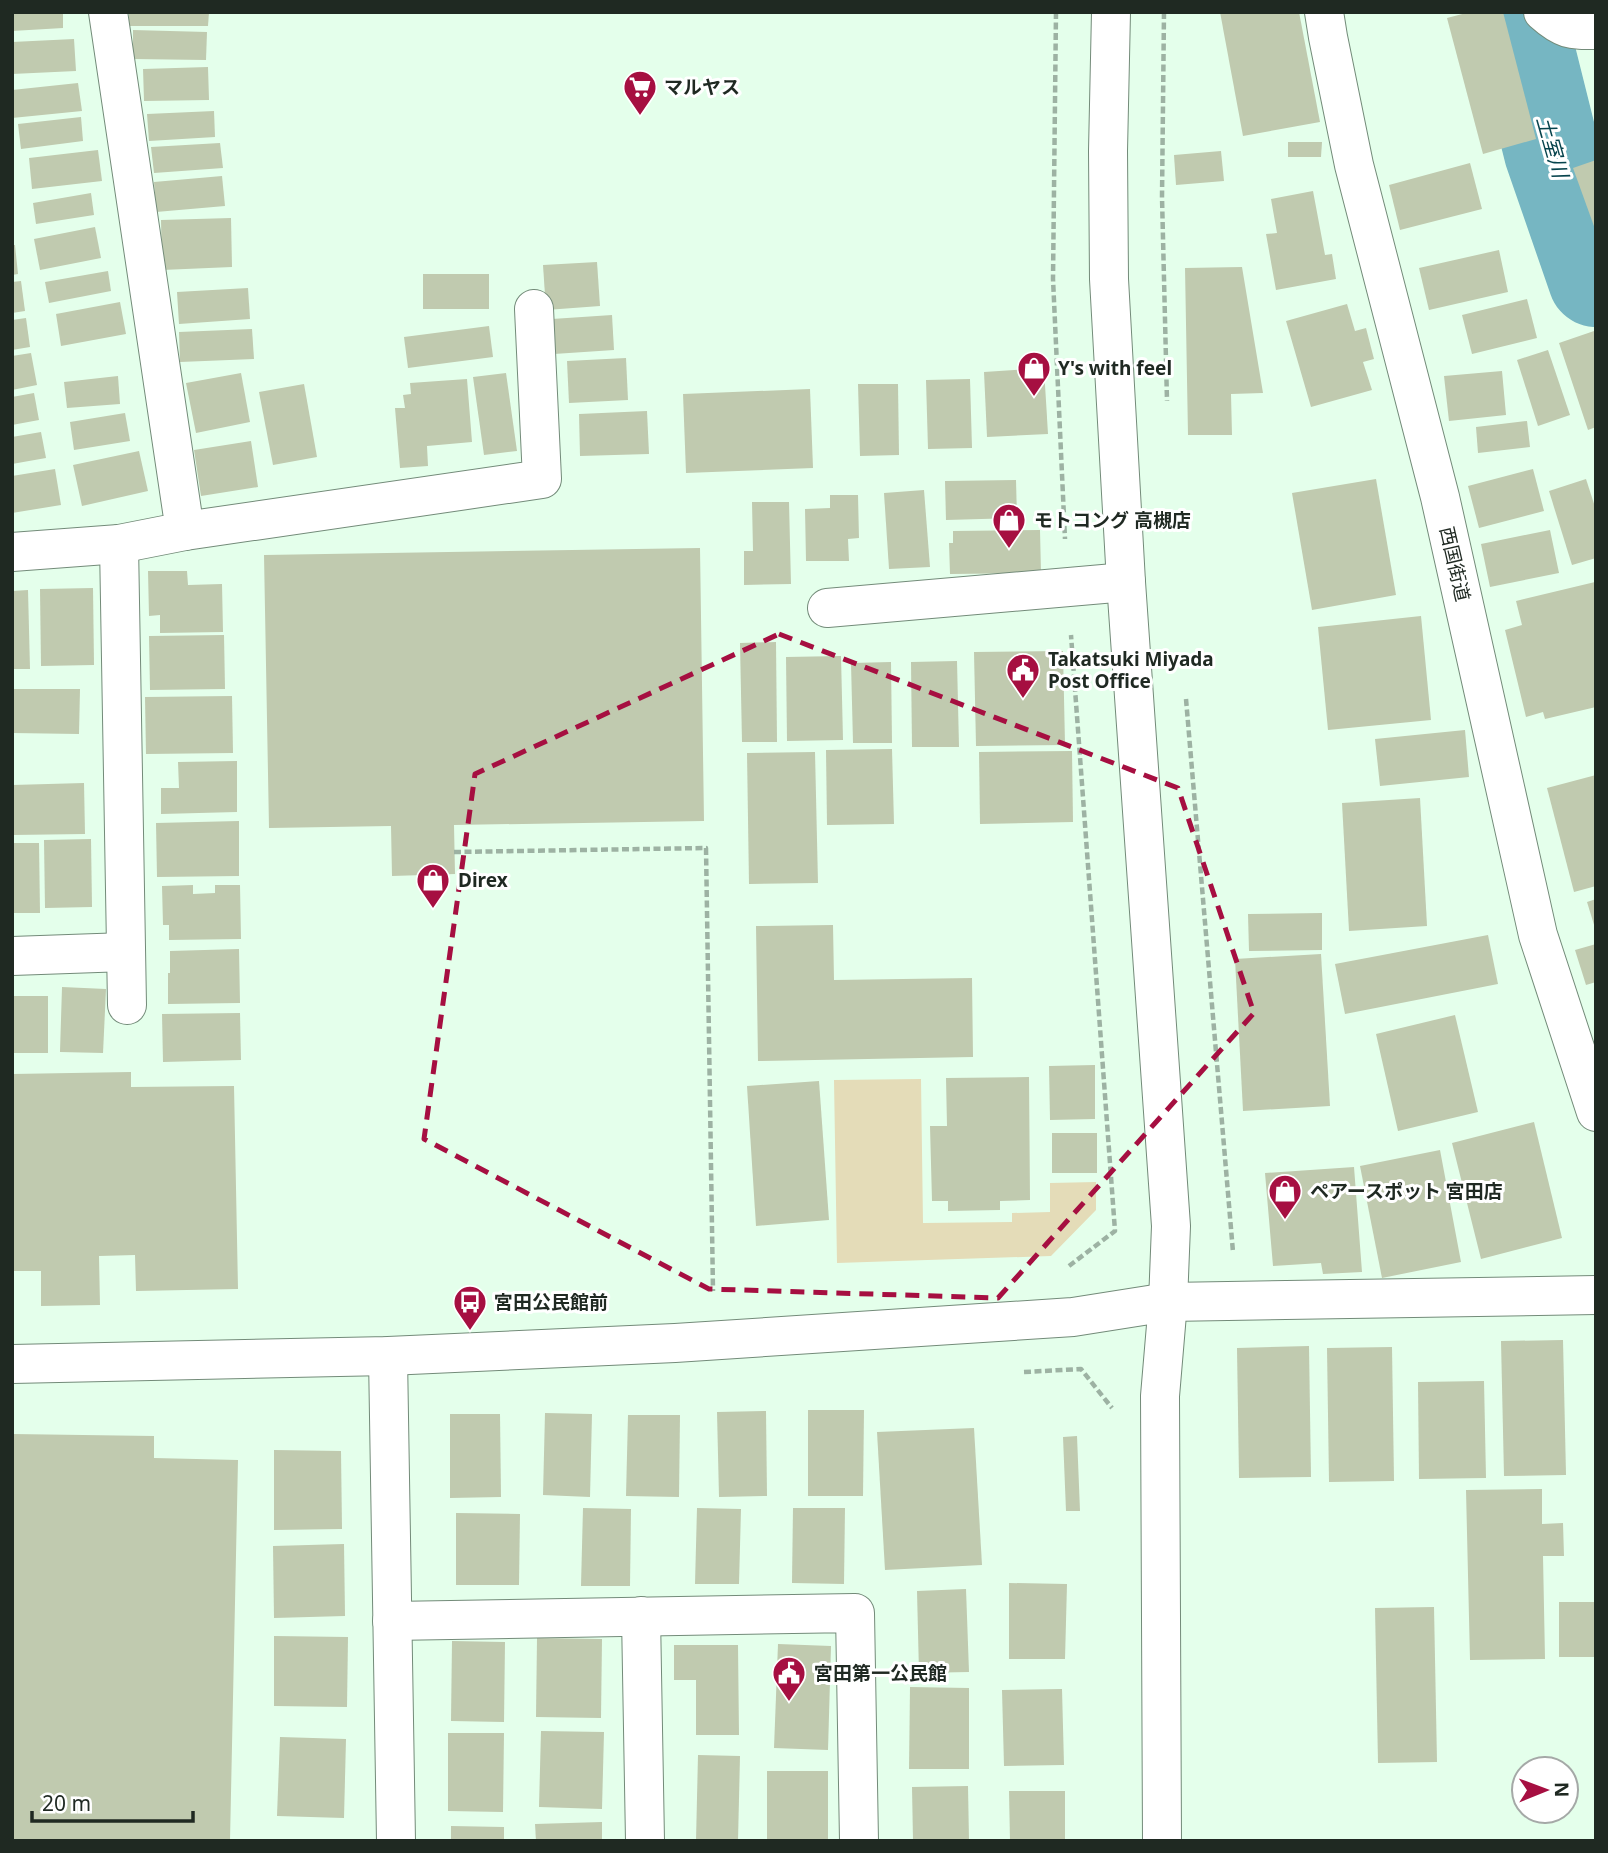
<svg xmlns="http://www.w3.org/2000/svg" width="1608" height="1853" font-family="'Noto Sans','Noto Sans JP',sans-serif">
<rect width="100%" height="100%" fill="#e4ffeb"/>
<path fill="#e4dcb8" d="M921 1079 923 1223 1012 1222V1213L1050 1212V1183L1096 1182V1210L1051 1256 837 1263 834 1080Z"/>
<g fill="none" stroke-linecap="round" stroke-linejoin="round">
<path stroke="#76b6c2" stroke-width="96" d="M1517 12 1552 152 1596 279"/>
</g>
<g fill="#c0caaf">
<path d="M12 12H63V28L12 31Z"/>
<path d="M129 12H209L208 26H129Z"/>
<path d="M1220 12H1299L1320 122 1243 136Z"/>
<path d="M1470 12H1503L1536 139 1483 154 1447 18Z"/>
<path d="M133 30 207 32 206 60 133 59Z"/>
<path d="M74 39 76 71 12 74V42Z"/>
<path d="M208 67 209 100 144 101 143 69Z"/>
<path d="M78 83 82 111 12 118V90Z"/>
<path d="M214 111 215 137 149 141 147 114Z"/>
<path d="M81 117 83 141 21 149 18 124Z"/>
<path d="M1288 142H1322L1321 157H1288Z"/>
<path d="M220 143 223 168 154 173 151 147Z"/>
<path d="M98 150 102 181 32 189 29 158Z"/>
<path d="M1221 151 1224 181 1176 185 1174 155Z"/>
<path d="M1596 160V229H1595L1573 168Z"/>
<path d="M1470 163 1482 209 1400 230 1389 185Z"/>
<path d="M222 176 225 206 156 212 154 182Z"/>
<path d="M1313 191 1325 255 1332 254 1336 279 1276 290 1266 234 1277 233 1271 199Z"/>
<path d="M91 193 94 215 36 224 33 203Z"/>
<path d="M231 218 232 267 162 270 161 220Z"/>
<path d="M95 227 101 258 40 270 34 239Z"/>
<path d="M12 245H15L18 274 12 275Z"/>
<path d="M1499 250 1508 292 1429 310 1419 268Z"/>
<path d="M597 262 600 306 546 310 543 265Z"/>
<path d="M1242 267 1263 393 1231 394 1232 435H1188L1185 268Z"/>
<path d="M108 271 111 291 49 303 45 282Z"/>
<rect x="423" y="274" width="66" height="35"/>
<path d="M21 281 25 311 12 313V282Z"/>
<path d="M248 288 250 319 179 324 177 292Z"/>
<path d="M1527 299 1537 338 1472 354 1462 315Z"/>
<path d="M120 302 126 334 61 346 56 314Z"/>
<path d="M1347 304 1355 331 1366 328 1374 359 1363 362 1372 390 1311 407 1286 321Z"/>
<path d="M612 315 614 350 554 354 552 319Z"/>
<path d="M26 318 30 347 12 350V320Z"/>
<path d="M489 326 493 357 408 368 404 337Z"/>
<path d="M252 329 254 359 180 362 179 332Z"/>
<path d="M1594 331 1596 336V427L1588 430 1559 343Z"/>
<path d="M1548 350 1570 415 1538 426 1517 360Z"/>
<path d="M31 353 37 385 12 390V356Z"/>
<path d="M626 358 628 400 569 403 567 361Z"/>
<path d="M1044 368 1048 434 987 437 984 372Z"/>
<path d="M1502 371 1506 415 1449 421 1444 376Z"/>
<path d="M241 373 250 422 196 433 186 383Z"/>
<path d="M506 373 517 451 484 455 473 377Z"/>
<path d="M118 376 120 404 67 408 64 382Z"/>
<path d="M467 379 472 442 427 446 428 466 400 468 395 408H405L403 395 411 394 410 383Z"/>
<path d="M970 379 972 448 928 449 926 380Z"/>
<path d="M304 384 317 457 273 465 259 392Z"/>
<path d="M858 384H898L899 455 860 456Z"/>
<path d="M810 389 813 468 686 473 683 394Z"/>
<path d="M34 393 39 420 12 425V397Z"/>
<path d="M647 411 649 454 580 456 579 414Z"/>
<path d="M125 413 130 441 74 450 70 422Z"/>
<path d="M1527 421 1530 447 1478 453 1476 427Z"/>
<path d="M41 432 46 458 12 464V437Z"/>
<path d="M251 441 258 487 201 496 194 450Z"/>
<path d="M139 451 148 491 82 506 73 465Z"/>
<path d="M55 469 61 505 12 513V476Z"/>
<path d="M1533 469 1544 511 1479 528 1468 486Z"/>
<path d="M1376 479 1396 595 1312 610 1292 493Z"/>
<path d="M1586 479 1596 510V558L1572 565 1549 491Z"/>
<path d="M1016 480 1017 518 946 520 945 481Z"/>
<path d="M924 490 930 567 889 569 884 493Z"/>
<path d="M830 495H858L859 538 848 539 849 561H806L805 509 830 508Z"/>
<path d="M752 502H789L791 584 744 585V551H753Z"/>
<path d="M1040 530 1041 573 950 574 949 543H953V531Z"/>
<path d="M1550 530 1559 573 1490 587 1481 544Z"/>
<path d="M700 548 704 821 454 825 455 874 392 876 391 826 269 828 264 555Z"/>
<path d="M148 571H187L188 585 222 584 223 632 160 633V615L149 616Z"/>
<path d="M1595 582 1596 707 1545 719 1543 712 1526 717 1505 630 1522 625 1516 601Z"/>
<path d="M93 588 94 665 41 666 40 589Z"/>
<path d="M28 590 30 669H12V591Z"/>
<path d="M1421 616 1431 720 1328 730 1318 627Z"/>
<path d="M224 635 225 689 150 690 149 636Z"/>
<path d="M776 642 777 742H742L740 643Z"/>
<path d="M1063 651 1065 745 976 746 974 652Z"/>
<path d="M841 656 843 740 787 741 786 657Z"/>
<path d="M957 661 959 747H912L911 662Z"/>
<path d="M891 662 892 743H853L851 663Z"/>
<path d="M12 689H80L79 734 12 733Z"/>
<path d="M232 696 233 753 146 754 145 697Z"/>
<path d="M1465 730 1469 777 1380 786 1375 739Z"/>
<path d="M892 749 894 824 827 825 826 750Z"/>
<path d="M1072 751 1073 822 980 824 979 752Z"/>
<path d="M815 752 818 883 749 884 747 753Z"/>
<path d="M237 761V812L161 814V788H179L178 762Z"/>
<path d="M1596 775V886L1574 892 1547 788Z"/>
<path d="M84 783 85 834 12 835V785Z"/>
<path d="M1420 798 1427 926 1349 931 1342 803Z"/>
<path d="M239 821V876L157 877 156 823Z"/>
<path d="M91 839 92 907 45 908 44 840Z"/>
<path d="M12 843H39L40 913H12Z"/>
<path d="M193 885V894L215 893V885H240L241 939 169 940V925H163L162 886Z"/>
<path d="M1596 899V928H1595L1587 902Z"/>
<path d="M1322 913V950L1249 951 1248 914Z"/>
<path d="M833 925 834 980 972 978 973 1057 758 1061 756 926Z"/>
<path d="M1488 935 1498 984 1345 1014 1335 964Z"/>
<path d="M1596 944V982L1586 985 1575 950Z"/>
<path d="M239 949 240 1003 168 1004V973H170V951Z"/>
<path d="M1321 954 1330 1106 1243 1111 1235 959Z"/>
<path d="M62 987 106 989 103 1053 60 1052Z"/>
<rect x="12" y="996" width="36" height="57"/>
<path d="M240 1013 241 1060 163 1062 162 1014Z"/>
<path d="M1455 1015 1478 1112 1398 1131 1376 1034Z"/>
<path d="M1095 1065V1119L1050 1120 1049 1066Z"/>
<path d="M131 1072V1087L234 1086 238 1289 136 1291 135 1255 99 1256 100 1305 41 1306V1271H12V1074Z"/>
<path d="M1029 1077 1030 1200 1000 1201V1210L948 1211V1201H932L930 1126H947L946 1078Z"/>
<path d="M819 1081 829 1220 756 1226 747 1086Z"/>
<path d="M1534 1122 1562 1238 1481 1259 1452 1143Z"/>
<rect x="1052" y="1133" width="45" height="40"/>
<path d="M1440 1150 1461 1262 1382 1278 1360 1166Z"/>
<path d="M1354 1167 1362 1272 1323 1274 1321 1263 1273 1266 1265 1173Z"/>
<path d="M1563 1340 1566 1475 1504 1476 1501 1341Z"/>
<path d="M1309 1346 1311 1477 1239 1478 1237 1348Z"/>
<path d="M1392 1347 1394 1481 1329 1482 1327 1348Z"/>
<path d="M1484 1381 1486 1478 1419 1479 1418 1382Z"/>
<path d="M808 1410H864L863 1496H808Z"/>
<path d="M766 1411 767 1496 719 1497 717 1412Z"/>
<path d="M545 1413 592 1414 590 1497 543 1495Z"/>
<path d="M450 1414H500L501 1497 450 1498Z"/>
<path d="M628 1415H680L679 1497 626 1496Z"/>
<path d="M974 1428 982 1565 885 1570 877 1432Z"/>
<path d="M12 1434 154 1436V1458L238 1460 230 1841H12Z"/>
<path d="M1077 1436 1080 1511H1066L1063 1437Z"/>
<path d="M274 1450 341 1451 342 1529 274 1530Z"/>
<path d="M1542 1489V1524L1563 1523 1564 1556H1543L1545 1659 1470 1660 1466 1490Z"/>
<path d="M583 1508 631 1509 630 1586H581Z"/>
<path d="M697 1508 741 1509 739 1584H695Z"/>
<path d="M793 1508H845L844 1584 792 1583Z"/>
<path d="M456 1513 520 1514 519 1585H456Z"/>
<path d="M344 1544 345 1616 274 1618 273 1546Z"/>
<path d="M1009 1583 1067 1584 1065 1659H1009Z"/>
<path d="M966 1589 969 1672 919 1673 917 1591Z"/>
<rect x="1559" y="1602" width="37" height="55"/>
<path d="M1434 1607 1437 1762 1378 1763 1375 1608Z"/>
<path d="M274 1636 348 1637 347 1707 274 1706Z"/>
<path d="M537 1638 602 1639 601 1718 536 1717Z"/>
<path d="M452 1641 505 1642 504 1722 451 1721Z"/>
<path d="M778 1644 831 1646 828 1750 774 1748Z"/>
<path d="M674 1645H738L739 1735H696V1680H674Z"/>
<path d="M910 1687 969 1688V1769H909Z"/>
<path d="M1062 1689 1064 1765 1004 1766 1002 1690Z"/>
<path d="M541 1731 604 1732 602 1809 539 1807Z"/>
<path d="M448 1733H504L503 1812 448 1811Z"/>
<path d="M280 1737 346 1739 344 1818 277 1816Z"/>
<path d="M698 1755 740 1756 738 1841H696Z"/>
<rect x="767" y="1771" width="61" height="70"/>
<path d="M968 1786 969 1841H913L912 1787Z"/>
<path d="M1009 1791H1065V1841H1010Z"/>
<path d="M602 1822V1841H536L535 1824Z"/>
<path d="M451 1826 504 1827V1841H451Z"/>
</g>
<g fill="none" stroke-linecap="round" stroke-linejoin="round">
<defs>
<g id="minor">
<path d="M1111 12 1108 151 1109 279 1126 582 1171 1226 1168 1302 1160 1396 1162 1841"/>
<path d="M1324 12 1328 37 1354 165 1440 497 1538 935 1596 1112"/>
<path d="M1543 12C1563 30 1570 30 1596 30"/>
<path d="M185 531 542 479 534 309"/>
<path d="M119 544 127 1005"/>
<path d="M12 552 119 544 185 531 108 12"/>
<path d="M827 608 1126 582"/>
<path d="M12 956 126 952"/>
<path d="M388 1356 396 1841"/>
<path d="M12 1364 388 1356 675 1343 1073 1317 1168 1302 1596 1295"/>
<path d="M641 1616 645 1841"/>
<path d="M392 1621 855 1613 859 1841"/>
</g>
</defs>
<use href="#minor" stroke="#738b79" stroke-width="40"/>
<g stroke="#9db2a3" stroke-width="4.5" stroke-dasharray="7 3.5" stroke-linecap="butt">
<path d="M1056 12 1053 279 1065 539"/>
<path d="M1164 12 1162 197 1167 401"/>
<path d="M1186 699 1233 1252"/>
<path d="M454 852 706 848 713 1291"/>
<path d="M1069 1266 1115 1231 1071 635"/>
<path d="M1024 1372 1081 1369 1112 1408"/>
</g>
<use href="#minor" stroke="#fff" stroke-width="38"/>
</g>
<path fill="none" stroke="#a60f41" stroke-width="5" stroke-dasharray="14 9" stroke-linejoin="round" d="M779 634 1178 788 1254 1013 998 1298 709 1289 424 1139 475 774Z"/>
<defs>
<symbol id="supermarket-pin" viewBox="-11 -11 22 30"><path d="M0 17L-7.5 6A9.5 9.5 0 1 1 7.5 6Z" fill="#a60f41" stroke="#fff"/><path d="M-6-5.5h2.5l.6 2H6L4.5 2H-2.5L-4.4-4H-6ZM-1.5 3.2a1.3 1.3 0 1 0 .1 0ZM3 3.2a1.3 1.3 0 1 0 .1 0Z" fill="#fff"/></symbol>
<symbol id="shop-pin" viewBox="-11 -11 22 30"><path d="M0 17L-7.5 6A9.5 9.5 0 1 1 7.5 6Z" fill="#a60f41" stroke="#fff"/><path d="M-5-2.5h2.3a2.7 3.5 0 0 1 5.4 0H5L5.5 6h-11ZM-1.5-2.5h3a1.5 2.3 0 0 0-3 0Z" fill="#fff"/></symbol>
<symbol id="civic-pin" viewBox="-11 -11 22 30"><path d="M0 17L-7.5 6A9.5 9.5 0 1 1 7.5 6Z" fill="#a60f41" stroke="#fff"/><path d="M-.6-6.5H3V-4.5H.6V-3L4-1V1h2V6H-6V1h2V-1L-.6-3ZM-1.2 2.5V6h2.4V2.5Z" fill="#fff"/></symbol>
<symbol id="bus-pin" viewBox="-11 -11 22 30"><path d="M0 17L-7.5 6A9.5 9.5 0 1 1 7.5 6Z" fill="#a60f41" stroke="#fff"/><path d="M-5-6H5V4H4V6H2V4H-2V6H-4V4H-5ZM-3.5-4V0h7V-4ZM-3.5 1.2v1.5H-2V1.2ZM2 1.2v1.5H3.5V1.2Z" fill="#fff"/></symbol>
</defs>
<g fill-rule="evenodd">
<use href="#supermarket-pin" x="621" y="68" width="38" height="52"/>
<use href="#shop-pin" x="1015" y="349" width="38" height="52"/>
<use href="#shop-pin" x="990" y="501" width="38" height="52"/>
<use href="#civic-pin" x="1004" y="651" width="38" height="52"/>
<use href="#shop-pin" x="414" y="861" width="38" height="52"/>
<use href="#shop-pin" x="1266" y="1172" width="38" height="52"/>
<use href="#bus-pin" x="451" y="1283" width="38" height="52"/>
<use href="#civic-pin" x="770" y="1654" width="38" height="52"/>
</g>
<g text-anchor="middle" stroke-width="6" stroke-linejoin="round" paint-order="stroke">
<g font-size="19" font-weight="bold" fill="#1f2922" stroke="#fff" text-anchor="start">
<text x="664" y="94">マルヤス</text>
<text x="1058" y="375">Y's with feel</text>
<text x="1034" y="527">モトコング 高槻店</text>
<text x="1048" y="666">Takatsuki Miyada<tspan x="1048" dy="22">Post Office</tspan></text>
<text x="458" y="887">Direx</text>
<text x="1310" y="1198">ペアースポット 宮田店</text>
<text x="494" y="1309">宮田公民館前</text>
<text x="814" y="1680">宮田第一公民館</text>
</g>
<g font-size="19" fill="#1f2922" stroke="#fff">
<text transform="translate(1455 564) rotate(77)" y="7">西国街道</text>
</g>
<g font-size="21" font-style="italic" fill="#07444d" stroke="#fff">
<text transform="translate(1552 147) rotate(74)" y="7">土室川</text>
</g>
</g>
<rect width="1608" height="1853" fill="none" stroke="#1f2922" stroke-width="28"/>
<g transform="translate(1545 1790) rotate(89)"><circle r="33" fill="#ffffff" stroke="#a5a9a7" stroke-width="2"/>
<path d="M0-5L12 26L0 18L-12 26Z" fill="#a60f41"/>
<text y="-10" font-size="19" font-weight="bold" text-anchor="middle" fill="#1f2922">N</text>
</g>
<path d="M32 1811v10h161v-10" fill="none" stroke="#1f2922" stroke-width="3.5"/>
<text x="42" y="1811" font-size="21" fill="#1f2922" stroke="#ffffff" stroke-width="5" paint-order="stroke">20 m</text>
</svg>
